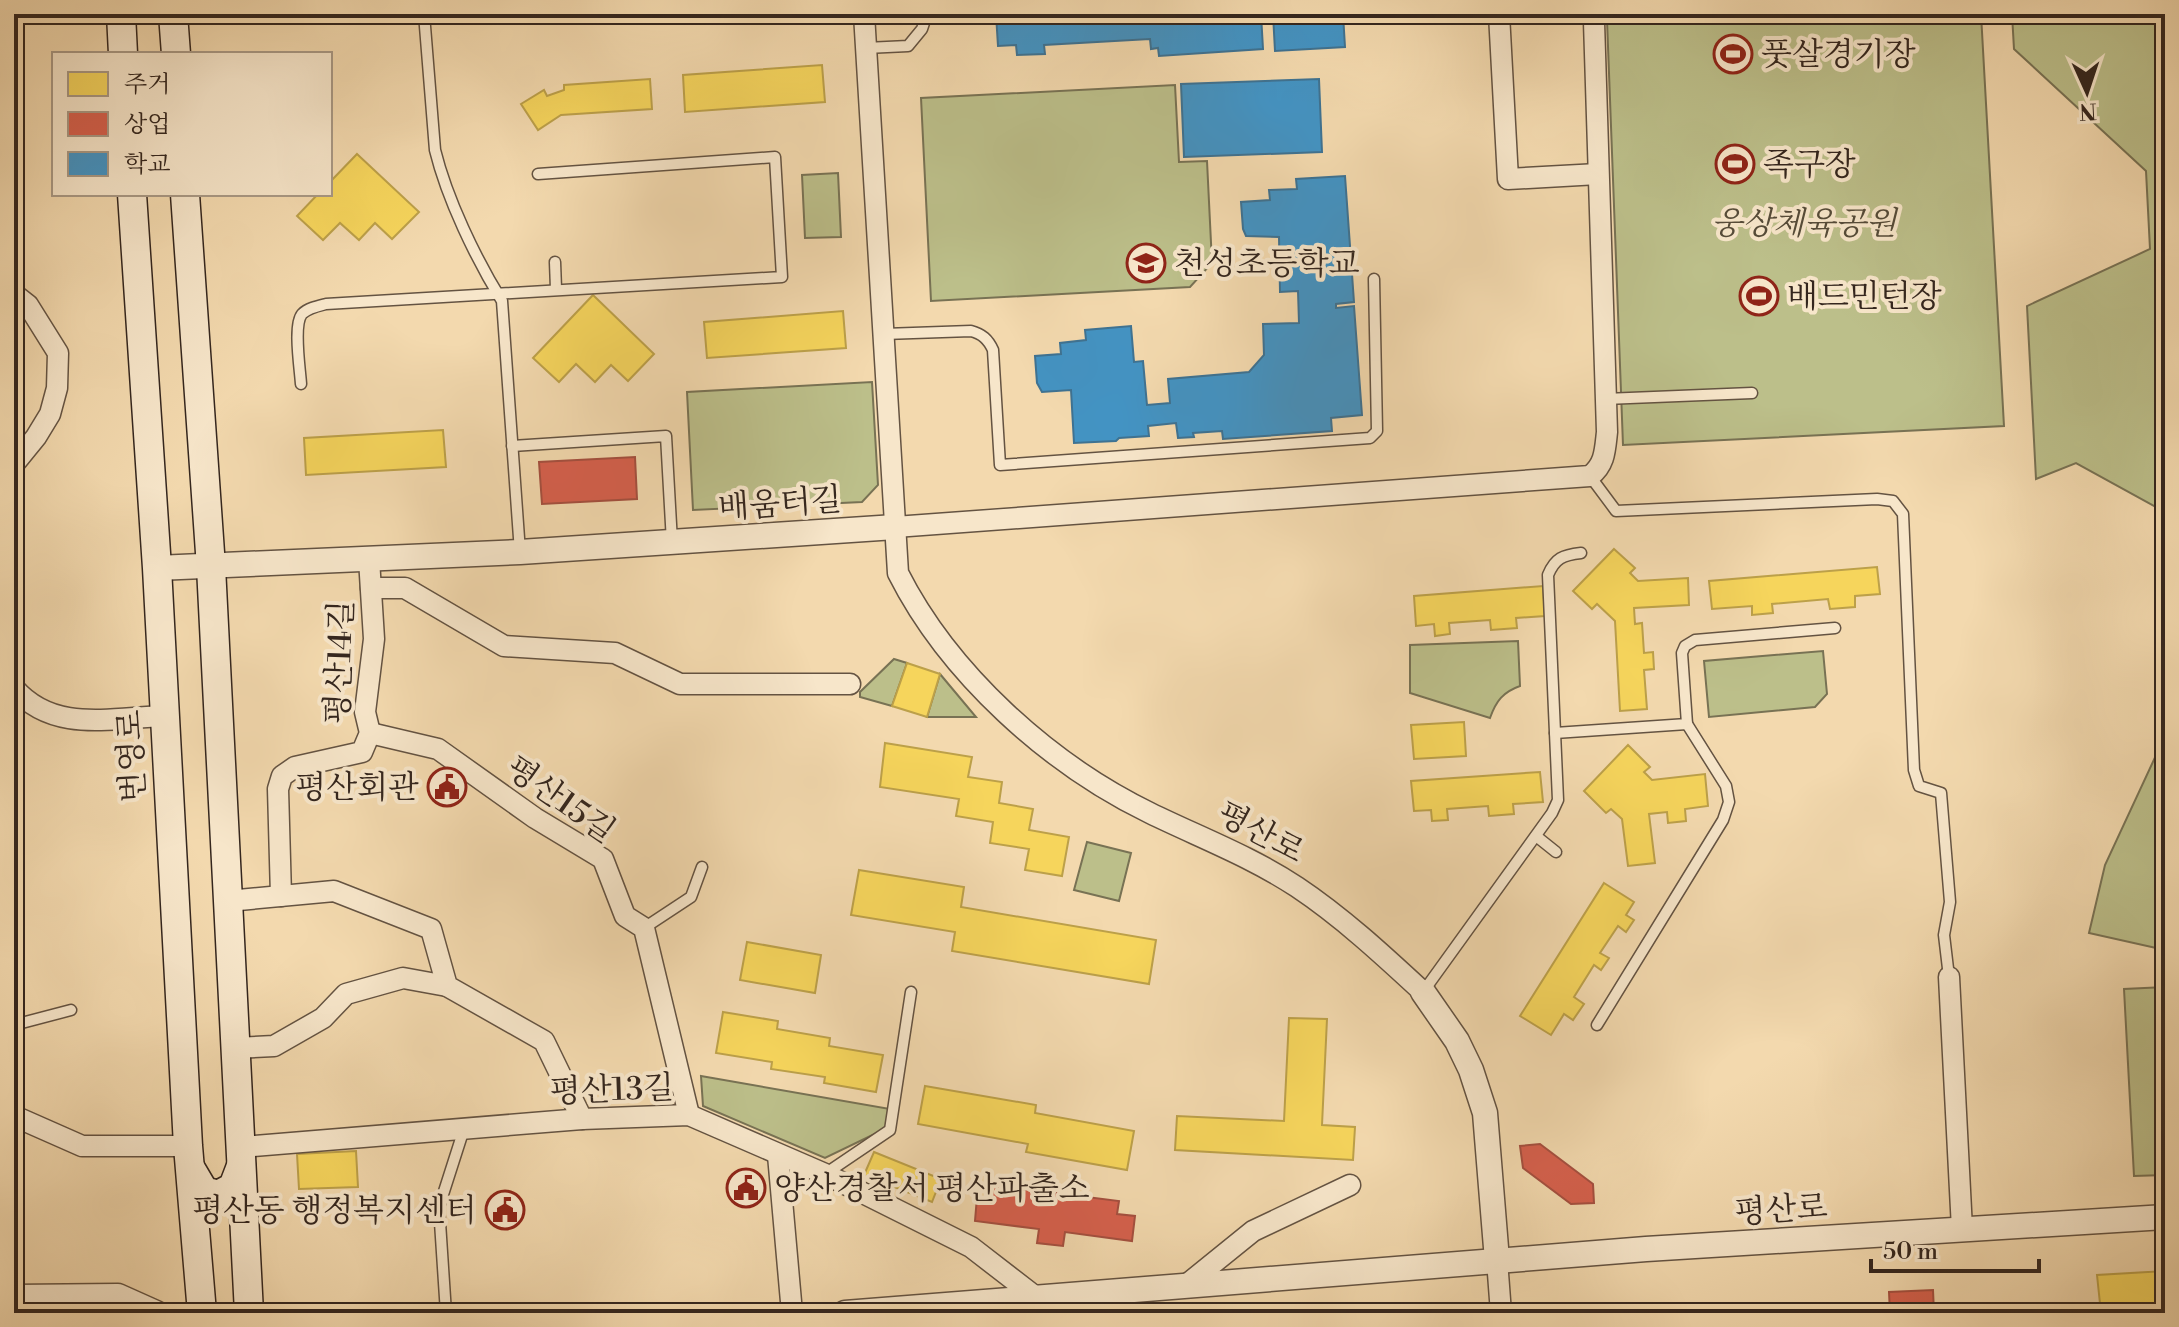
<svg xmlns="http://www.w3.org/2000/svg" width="2179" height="1327" font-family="'Libre Bodoni','Noto Serif KR',serif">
<rect width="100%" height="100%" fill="#f3d9ae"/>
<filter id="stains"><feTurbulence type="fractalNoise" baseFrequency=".0025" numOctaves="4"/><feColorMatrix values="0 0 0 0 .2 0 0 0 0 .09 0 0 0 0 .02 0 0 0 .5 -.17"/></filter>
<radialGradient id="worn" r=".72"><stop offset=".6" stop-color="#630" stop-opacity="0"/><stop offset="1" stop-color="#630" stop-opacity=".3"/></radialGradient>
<g fill="#bcbf8a" stroke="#787254" stroke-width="2">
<path d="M1605 14H1981L2004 426 1623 445 1607 20Z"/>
<path d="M2012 14H2165V512L2076 463 2036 479 2027 306 2150 249 2146 171 2014 49Z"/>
<path d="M1175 85 1179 162 1207 161 1212 263 1190 287 931 301 921 98Z"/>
<path d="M838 173 841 237 805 238 802 175Z"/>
<path d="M872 382 878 485 862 502 693 510 687 392Z"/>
<path d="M2165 613V950L2089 933 2105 865 2158 751Z"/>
<path d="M1518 641 1520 686C1503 692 1496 701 1490 718L1410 693V645Z"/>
<path d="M1823 651 1827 694 1815 707 1709 717 1704 661Z"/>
<path d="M894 659 907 663 892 706 860 697V692Z"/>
<path d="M940 674 976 717H927Z"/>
<path d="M1087 842 1131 853 1119 901 1074 890Z"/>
<path d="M2165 987V1175L2134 1176 2124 989Z"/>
<path d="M701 1076 890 1109 885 1129 825 1158 703 1106Z"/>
</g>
<g fill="#f6d55c" stroke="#bca049" stroke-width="2">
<path d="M593 14H747L748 16 594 23Z"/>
<path d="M822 65 825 102 685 112 683 75Z"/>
<path d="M650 79 652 109 561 115 538 130 521 104 544 90 547 96 564 90V85Z"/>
<path d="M357 154 419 212 392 239 375 223 359 240 340 223 323 240 297 216 318 194H330V182Z"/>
<path d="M593 295 654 354 628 381 611 365 595 382 576 364 559 382 533 358Z"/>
<path d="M843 311 846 348 707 358 704 322Z"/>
<path d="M443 430 446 467 306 475 304 438Z"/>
<path d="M1614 549 1635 568 1630 573 1638 581 1688 578 1689 605 1634 608 1635 624 1642 623 1644 653 1653 652 1654 669 1644 670 1647 709 1620 711 1615 621 1597 604 1592 609 1573 591Z"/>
<path d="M1877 567 1880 594 1855 596V607L1830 609 1828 599 1772 604 1773 613 1752 615V606L1712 609 1709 581Z"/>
<path d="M1543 586 1545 616 1516 618 1517 628 1491 630 1490 620 1449 623 1450 634 1435 636 1434 624 1416 626 1414 596Z"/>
<path d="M907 663 940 674 927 717 892 706Z"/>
<path d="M1464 722 1466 756 1414 759 1411 725Z"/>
<path d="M885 743 972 757 968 777 1002 782 999 803 1033 809 1029 830 1069 837 1062 876 1025 870 1029 849 990 843 993 822 956 816 959 799 880 787Z"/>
<path d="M1628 745 1650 767 1644 772 1652 780 1705 774 1708 806 1685 809 1686 821 1668 823 1667 812 1649 814 1655 863 1628 866 1622 819 1611 809 1606 813 1584 791Z"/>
<path d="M1540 772 1543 802 1513 804 1514 814 1489 816 1488 806 1447 809 1448 820 1432 821 1431 810 1414 811 1411 781Z"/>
<path d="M859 870 964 887 961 907 1156 940 1149 984 952 951 955 932 851 915Z"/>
<path d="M1604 883 1634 902 1626 915 1634 920 1626 932 1618 926 1600 953 1609 958 1601 970 1594 965 1574 997 1584 1004 1573 1020 1564 1014 1551 1035 1520 1016Z"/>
<path d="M747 942 821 955 815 993 740 980Z"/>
<path d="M723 1012 778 1021 777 1029 830 1038 829 1046 883 1055 876 1092 824 1083 825 1077 771 1069 772 1062 716 1053Z"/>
<path d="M1289 1018 1327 1019 1322 1125 1355 1127 1353 1160 1175 1150 1177 1116 1284 1121Z"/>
<path d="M925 1086 1036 1105 1035 1113 1134 1131 1127 1170 1026 1152 1028 1144 918 1124Z"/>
<path d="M356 1151 358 1187 299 1189 297 1154Z"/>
<path d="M874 1152 941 1179 932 1202 864 1175Z"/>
<path d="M2165 1271V1313H2101L2097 1275Z"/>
</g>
<g fill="#d6604d" stroke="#a54f3f" stroke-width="2">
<path d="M635 457 637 499 542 504 539 462Z"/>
<path d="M1540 1144 1593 1184 1594 1203 1571 1204 1523 1168 1520 1146Z"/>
<path d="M991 1185 1119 1201 1117 1214 1135 1216 1132 1241 1065 1232 1063 1246 1037 1243 1039 1229 975 1221 977 1197 989 1199Z"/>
<path d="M1933 1290 1934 1313H1890L1889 1292Z"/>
</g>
<g fill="#4393c3" stroke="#3e7292" stroke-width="2">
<path d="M996 14H1261L1263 49 1159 56 1158 48 1151 49 1150 39 1044 45 1045 54 1017 55 1016 45 998 46Z"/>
<path d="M1273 14H1343L1345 47 1275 51Z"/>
<path d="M1319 79 1322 152 1184 157 1181 84Z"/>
<path d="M1345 176 1354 302 1336 304V308L1354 306 1362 415 1331 418 1332 431 1223 439 1222 431 1193 433 1194 437 1178 438 1176 423 1148 426 1149 436 1119 438 1116 441 1074 443 1071 390 1042 392 1037 383 1035 356 1061 354 1060 343 1086 340 1085 330 1131 326 1134 362 1143 361 1147 405 1170 403 1168 379 1249 372 1264 355 1263 324 1299 323 1298 291 1280 292 1279 237 1246 236 1243 229 1241 202 1270 200 1269 190 1297 189 1296 179Z"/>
</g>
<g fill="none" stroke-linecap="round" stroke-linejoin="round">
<defs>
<g id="service">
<path d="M424 14 435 150C447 199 476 259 502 301L520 552"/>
<path d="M866 48 908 46 922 29 927 14"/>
<path d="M555 262 556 289"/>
<path d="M884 334 971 331C982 334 988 339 993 350L1000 465 1370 438 1377 431 1374 279"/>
<path d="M301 384C300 368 293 325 302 314 308 308 318 306 326 304L782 277 775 157 538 174"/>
<path d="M1605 399 1752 393"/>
<path d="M512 446 666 436 672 542"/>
<path d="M1590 476 1616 511 1877 499 1893 501 1903 514 1914 770 1919 786 1941 793 1950 902 1944 935 1949 977"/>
<path d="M1555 733 1687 724 1682 653 1685 646 1695 640 1835 628"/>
<path d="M1536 836 1556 852"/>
<path d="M644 928 691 897 702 867"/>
<path d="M1423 992 1552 813 1558 800 1548 575C1555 558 1563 555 1581 553"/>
<path d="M14 1025 71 1010"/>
<path d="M1597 1025 1723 820 1729 802 1726 786 1687 724"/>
<path d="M825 1174 890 1130 911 992"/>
<path d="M446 1313 439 1207 464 1129"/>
</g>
<g id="minor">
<path d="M864 14 898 573C949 674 1049 764 1150 813 1199 837 1250 856 1297 887 1342 917 1383 955 1423 992"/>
<path d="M1499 14 1508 179 1598 174"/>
<path d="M14 294 28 305 58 353 57 388 50 414 36 437 14 464"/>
<path d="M895 527 1590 476C1605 465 1605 450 1607 432L1594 22 1591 14"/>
<path d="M371 588H405L504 646 615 653 680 684H850"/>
<path d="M14 688C53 733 109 718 163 716"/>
<path d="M370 733 438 749 535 818 603 859 625 916 644 928 689 1115"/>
<path d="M281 896 278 789 282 776 295 767 362 752 370 733 365 712 374 639 369 559"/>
<path d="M228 901 334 891 431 929 447 986 544 1041 582 1119"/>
<path d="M1949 977 1962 1229"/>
<path d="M235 1048 274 1046 323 1018 346 994 403 978 447 986"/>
<path d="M14 1116 82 1146H188"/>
<path d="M241 1147 582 1119 689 1115 825 1174 971 1247 1037 1298 1038 1313"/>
<path d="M778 1155 792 1313"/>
<path d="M1497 1260 1501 1313"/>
<path d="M1185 1286 1253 1231 1350 1185"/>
</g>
<g id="tertiary">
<path d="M157 568 520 552 895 527"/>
<path d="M1423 992 1457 1041 1471 1070 1485 1113 1497 1260"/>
<path d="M14 1297 118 1296 156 1313"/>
<path d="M845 1313 1646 1249 2165 1217"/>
</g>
<g id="secondary">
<path d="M121 14 123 54"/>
<path d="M173 14 176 54"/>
<path d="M132 194 157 568 188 1146 202 1313"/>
<path d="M185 194 211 567 249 1313"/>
<path d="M191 1169 204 1191 218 1195 233 1187 241 1166"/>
</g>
</defs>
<use href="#service" stroke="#645342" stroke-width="13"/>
<use href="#minor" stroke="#645342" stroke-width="23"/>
<use href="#tertiary" stroke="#645342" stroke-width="27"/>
<use href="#secondary" stroke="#34261e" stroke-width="31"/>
<use href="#service" stroke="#f7e6ca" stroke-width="10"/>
<use href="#minor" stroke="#f7e6ca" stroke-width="20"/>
<use href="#tertiary" stroke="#f7e6ca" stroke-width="24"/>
<use href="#secondary" stroke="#f7e6ca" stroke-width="28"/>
</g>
<defs>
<symbol id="stadium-ring" viewBox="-11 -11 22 22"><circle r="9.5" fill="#f7e6ca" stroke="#8f2418" stroke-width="1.5"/><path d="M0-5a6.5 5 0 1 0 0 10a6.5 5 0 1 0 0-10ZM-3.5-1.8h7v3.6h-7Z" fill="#8f2418"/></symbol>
<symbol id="school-ring" viewBox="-11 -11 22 22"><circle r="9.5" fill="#f7e6ca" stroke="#8f2418" stroke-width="1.5"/><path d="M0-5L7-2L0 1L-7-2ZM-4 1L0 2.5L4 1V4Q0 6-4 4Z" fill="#8f2418"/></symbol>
<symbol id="civic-ring" viewBox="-11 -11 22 22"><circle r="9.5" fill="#f7e6ca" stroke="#8f2418" stroke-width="1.5"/><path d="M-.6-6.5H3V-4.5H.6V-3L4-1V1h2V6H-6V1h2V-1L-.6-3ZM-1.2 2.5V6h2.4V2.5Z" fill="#8f2418"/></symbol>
</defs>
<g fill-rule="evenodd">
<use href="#stadium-ring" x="1711" y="32" width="44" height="44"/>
<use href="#stadium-ring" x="1713" y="142" width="44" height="44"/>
<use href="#school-ring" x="1124" y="241" width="44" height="44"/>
<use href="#stadium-ring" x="1737" y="274" width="44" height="44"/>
<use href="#civic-ring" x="425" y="765" width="44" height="44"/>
<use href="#civic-ring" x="724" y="1166" width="44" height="44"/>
<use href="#civic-ring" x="483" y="1188" width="44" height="44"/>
</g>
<g text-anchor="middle" stroke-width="8" stroke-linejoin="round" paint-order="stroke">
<g font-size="32" fill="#34261e" stroke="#f7e6ca" text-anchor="start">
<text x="1761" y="65">풋살경기장</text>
<text x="1763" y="175">족구장</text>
<text x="1174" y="274">천성초등학교</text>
<text x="1787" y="307">배드민턴장</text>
<text x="419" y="798" text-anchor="end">평산회관</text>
<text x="774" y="1199">양산경찰서 평산파출소</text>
<text x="477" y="1221" text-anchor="end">평산동 행정복지센터</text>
</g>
<g font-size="32" font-style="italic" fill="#564c39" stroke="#f7e6ca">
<text x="1804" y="234">웅상체육공원</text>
</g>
<g font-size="32" fill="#34261e" stroke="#f7e6ca">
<text transform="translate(780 503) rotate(-4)" y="11">배움터길</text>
<text transform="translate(339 662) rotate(-88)" y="11">평산14길</text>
<text transform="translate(131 756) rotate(-93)" y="11">번영로</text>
<text transform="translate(561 799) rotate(35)" y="11">평산15길</text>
<text transform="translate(1261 832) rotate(28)" y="11">평산로</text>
<text transform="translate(612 1089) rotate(-2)" y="11">평산13길</text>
<text transform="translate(1781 1209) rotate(-4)" y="11">평산로</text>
</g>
</g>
<rect width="2179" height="1327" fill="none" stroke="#f3d9ae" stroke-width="48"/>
<rect x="16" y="16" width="2147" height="1295" fill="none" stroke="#34261e" stroke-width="4"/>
<rect x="24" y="24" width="2131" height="1279" fill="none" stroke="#34261e" stroke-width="2"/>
<rect x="52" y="52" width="280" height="144" fill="#f7e6ca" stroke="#a99985" stroke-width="2"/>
<rect x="68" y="72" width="40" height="24" fill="#f6d55c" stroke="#a99985" stroke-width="2"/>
<text x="124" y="92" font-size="24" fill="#34261e">주거</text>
<rect x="68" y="112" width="40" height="24" fill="#d6604d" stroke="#a99985" stroke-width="2"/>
<text x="124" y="132" font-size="24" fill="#34261e">상업</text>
<rect x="68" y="152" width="40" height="24" fill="#4393c3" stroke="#a99985" stroke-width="2"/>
<text x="124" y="172" font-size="24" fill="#34261e">학교</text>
<g transform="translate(2087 92) rotate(177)" stroke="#f7e6ca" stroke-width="6" paint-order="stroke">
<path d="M0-6L14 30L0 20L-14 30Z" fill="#34261e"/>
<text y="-12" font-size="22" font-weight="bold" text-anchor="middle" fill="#34261e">N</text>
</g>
<path d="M1871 1259v12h168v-12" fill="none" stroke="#34261e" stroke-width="4"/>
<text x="1883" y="1259" font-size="24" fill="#34261e" stroke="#f7e6ca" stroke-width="6" paint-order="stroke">50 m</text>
<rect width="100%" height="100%" filter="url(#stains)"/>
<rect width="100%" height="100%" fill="url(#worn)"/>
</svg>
